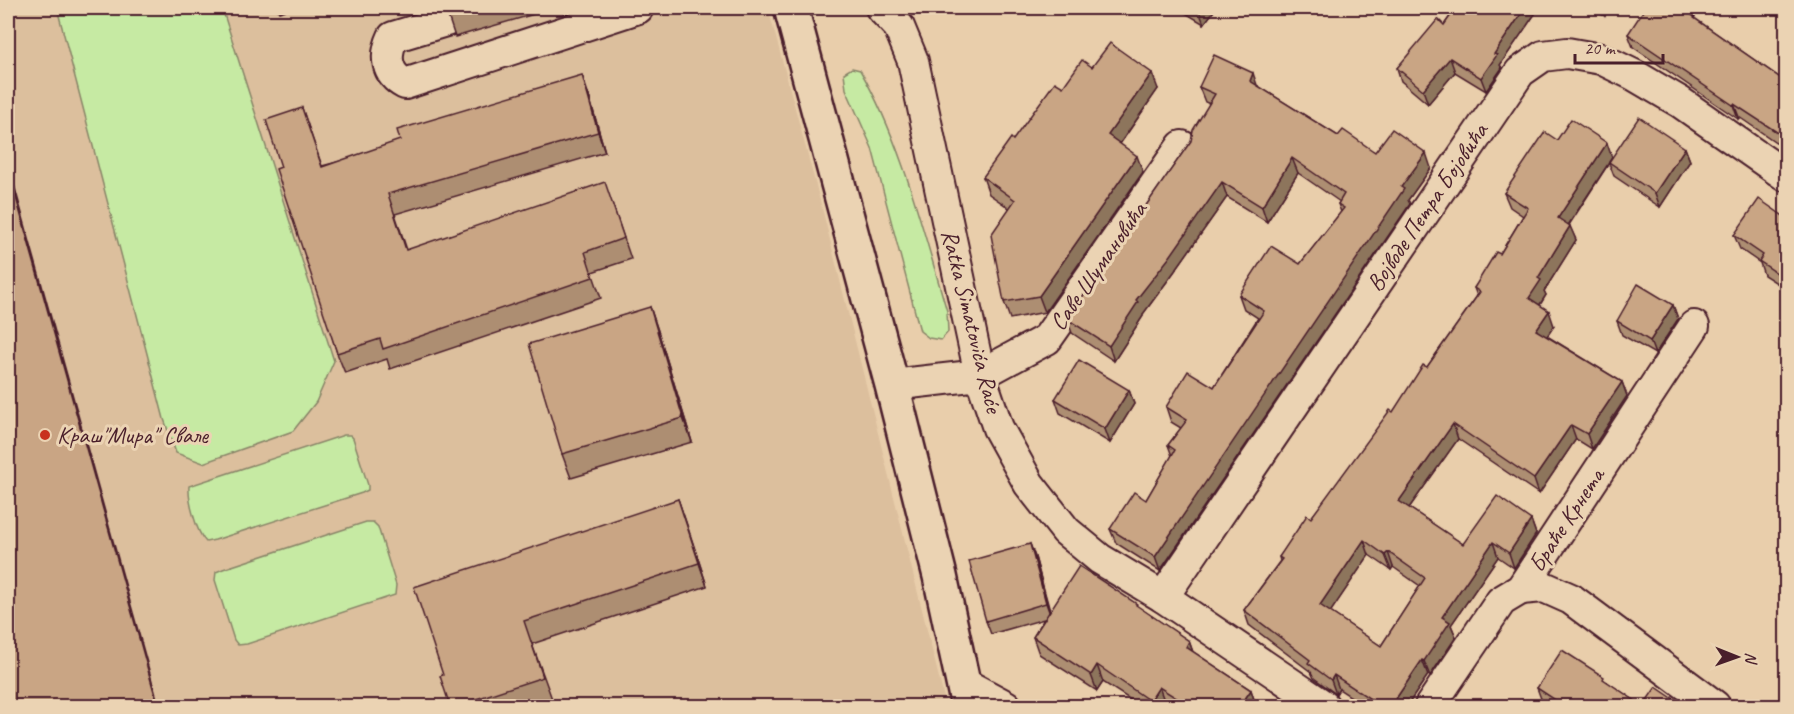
<svg xmlns="http://www.w3.org/2000/svg" width="1794" height="714" font-family="Caveat,sans-serif">
<rect width="100%" height="100%" fill="#e9ceab"/>
<filter id="ink" filterUnits="userSpaceOnUse"><feTurbulence type="fractalNoise" baseFrequency=".0167" numOctaves="2"/><feDisplacementMap in="SourceGraphic" scale="12" xChannelSelector="R" yChannelSelector="G"/><feConvolveMatrix kernelMatrix="1 2 1 2 8 2 1 2 1" color-interpolation-filters="sRGB"/></filter>
<g filter="url(#ink)">
<path fill="#dcbf9d" d="M8 8H57L164 419 334 361 222 8H768L822 208 946 706H8Z"/>
<g fill="#c6eaa3" stroke="#888467" stroke-width="1.5">
<path d="M57 8H222L334 361 316 402 293 431 203 463 176 453 164 419Z"/>
<path d="M852 68 860 70C902 142 923 231 947 311L948 332 941 340 929 338 920 331 872 148 846 89 844 73Z"/>
<path d="M344 435H350L353 438 368 485V490L362 493 215 540 206 542C196 532 188 500 189 486Z"/>
<path d="M366 522H373L378 527 396 585 395 595 247 644 238 645 234 640 215 580 216 572 223 569Z"/>
</g>
<g fill="none" stroke-linecap="round" stroke-linejoin="round">
<defs>
<g id="minor">
<path d="M881 8 899 27 913 61 980 375 998 428 1029 484 1066 531 1100 559 1163 597 1324 706"/>
<path d="M446 21 393 37C384 56 386 74 405 84L638 8"/>
<path d="M892 385 980 375 1047 339 1182 146"/>
<path d="M1521 589 1544 587 1571 599 1715 706"/>
<path d="M1163 597 1520 72 1543 56 1567 53 1601 59 1634 75 1680 102 1786 176"/>
<path d="M963 683 1006 706"/>
<path d="M1430 706 1501 601 1521 589 1694 326"/>
</g>
<path id="major" d="M791 8 892 385 940 576 968 706"/>
</defs>
<use href="#minor" stroke="#4a1f2b" stroke-width="34"/>
<use href="#major" stroke="#4a1f2b" stroke-width="38"/>
<use href="#minor" stroke="#ebd3b3" stroke-width="30"/>
<use href="#major" stroke="#ebd3b3" stroke-width="33"/>
</g>
<g fill="#ad8e72" stroke="#4a1f2b" stroke-width="1.5" fill-rule="evenodd">
<path d="M277 8H293L279 12Z"/>
<path d="M452 8H555L455 37 447 13 451 10Z"/>
<path d="M1177 8H1216L1204 24Z"/>
<path d="M1456 8H1539L1500 65 1502 68 1486 91 1455 72 1428 104 1401 81 1397 68 1444 25Z"/>
<path d="M1585 8H1608L1605 16Z"/>
<path d="M1696 19 1786 82V149L1739 117 1738 119 1633 47 1628 34Z"/>
<path d="M1092 67 1158 89 1120 144 1143 172 1045 312 1010 319 1004 302 1009 208 989 194 983 177 1013 140Z"/>
<path d="M1258 86 1338 136 1375 152 1431 168 1408 200 1410 204 1160 571 1116 543 1110 529 1146 500 1172 456 1168 445 1181 428 1171 422 1166 407 1214 387 1258 318 1244 309 1239 295 1300 264 1341 212 1338 204 1340 202 1298 173 1267 222 1227 197 1174 272 1143 314V316L1114 361 1072 333 1067 319 1191 141 1210 104 1205 102 1199 87Z"/>
<path d="M589 96 605 152 395 214 407 250 612 203 631 259 592 272 601 298 390 369 387 359 345 373 337 353 281 167 302 108 322 166Z"/>
<path d="M1557 140 1612 157 1685 148 1690 161 1660 207 1614 176 1609 163 1569 225 1576 240 1544 291 1546 295 1540 305 1554 326 1547 336 1622 382 1627 396 1592 449 1576 439 1539 494 1458 439 1409 508 1463 544 1531 520 1536 534 1514 568 1498 557 1451 625 1456 637 1430 676 1428 675 1407 706H1365L1339 689 1336 694 1314 678 1311 672 1249 625 1244 610 1280 561 1279 557 1311 518 1393 412 1427 367 1477 296 1474 288 1500 254 1523 216 1510 207 1504 193ZM1369 555 1391 570 1393 567 1420 586 1381 646 1330 612Z"/>
<path d="M1786 218V289L1764 275 1760 263 1740 249 1734 235Z"/>
<path d="M1673 305 1678 319 1655 354 1622 335 1617 321Z"/>
<path d="M650 307 658 331 692 442 571 478 562 454Z"/>
<path d="M1129 390 1134 404 1110 443 1060 413 1055 399Z"/>
<path d="M678 499 707 586 532 644 552 699 530 706H450L443 675Z"/>
<path d="M1030 544 1035 557 1050 611 1138 607 1189 641 1193 652 1251 690 1256 706H1170L1165 703 1163 706H1140L1103 682 1097 691 1039 654 1033 637 1044 619 991 634 986 621Z"/>
<path d="M1604 680 1643 706H1684H1547L1543 704 1537 688Z"/>
</g>
<g fill="#8d745c" stroke="#4a1f2b" stroke-width="1.5">
<path d="M1202 8H1216L1204 24 1199 11Z"/>
<path d="M1525 8H1539L1500 65 1502 68 1486 91 1481 78 1494 54Z"/>
<path d="M1602 8H1608L1605 16Z"/>
<path d="M1450 58 1455 72 1428 104 1423 90Z"/>
<path d="M1152 73 1158 89 1114 152 1108 135Z"/>
<path d="M1253 73 1258 88 1250 81Z"/>
<path d="M582 75 589 96 605 152 598 132Z"/>
<path d="M1734 104 1739 117 1738 119 1733 105Z"/>
<path d="M1607 143 1612 158 1563 233 1558 218Z"/>
<path d="M1685 148 1690 161 1660 207 1655 193Z"/>
<path d="M1426 153 1431 168 1408 200 1410 204 1160 571 1155 557 1401 187Z"/>
<path d="M1137 156 1143 172 1045 312 1039 296Z"/>
<path d="M1292 158 1298 173 1267 222 1262 207Z"/>
<path d="M8 163 159 706H158L8 169Z"/>
<path d="M1222 182 1227 197 1174 272 1143 314V316L1114 361 1109 346 1136 300Z"/>
<path d="M1570 226 1576 240 1544 291 1546 295 1535 312 1529 298 1538 278Z"/>
<path d="M1673 305 1678 319 1655 354 1650 341Z"/>
<path d="M650 307 658 331 692 442 683 418Z"/>
<path d="M1549 311 1554 326 1541 345 1536 330Z"/>
<path d="M1622 382 1627 396 1592 449 1587 434Z"/>
<path d="M1129 390 1134 404 1110 443 1105 429Z"/>
<path d="M1453 424 1458 439 1404 515 1399 501Z"/>
<path d="M1571 425 1576 439 1539 494 1534 479Z"/>
<path d="M678 499 686 522 707 586 699 563Z"/>
<path d="M1531 520 1536 534 1514 568 1509 553Z"/>
<path d="M1364 540 1369 555 1325 620 1320 605Z"/>
<path d="M1493 542 1498 557 1451 625 1456 637 1430 676 1424 661 1442 617Z"/>
<path d="M1030 544 1035 557 1051 617 1046 603Z"/>
<path d="M1388 552 1393 567 1391 570 1385 555Z"/>
<path d="M1189 641 1195 658 1186 647Z"/>
<path d="M1422 660 1428 675 1407 706H1391Z"/>
<path d="M1097 665 1103 682 1097 691 1091 675Z"/>
<path d="M1334 675 1339 689 1336 694 1331 680Z"/>
<path d="M1159 687 1165 703 1163 706H1152L1150 701Z"/>
<path d="M1251 690 1256 706H1240Z"/>
</g>
<g fill="#c9a584" stroke="#4a1f2b" stroke-width="1.5" fill-rule="evenodd">
<path d="M452 8H472L447 15V13L451 10Z"/>
<path d="M1194 8H1202L1199 11Z"/>
<path d="M1456 8H1525L1494 54 1497 55 1481 78 1450 58 1423 90 1397 68 1438 19 1444 25Z"/>
<path d="M1645 8H1681L1695 17 1694 18 1786 82V138L1734 104 1733 105 1628 34Z"/>
<path d="M1110 43 1152 73 1108 135 1137 156 1039 296 1004 302 991 235 1015 200 983 177 1011 138 1013 140 1055 82 1063 87 1082 60 1092 67Z"/>
<path d="M1214 55 1253 73 1250 81 1338 136 1343 130 1375 152 1392 129 1426 153 1401 187 1404 189 1155 557 1110 529 1134 492 1146 500 1175 450 1168 445 1187 420 1166 407 1188 371 1214 387 1264 311 1239 295 1271 246 1300 264 1344 208 1338 204 1344 194 1292 158 1262 207 1222 182 1169 258 1136 300 1138 302 1109 346 1067 319 1191 141 1193 130 1215 94 1199 87Z"/>
<path d="M582 75 598 132 388 194 406 250 605 182 624 238 585 252 593 277 383 349 380 339 337 353 276 169 281 167 266 120 302 108 322 167 400 140 397 130Z"/>
<path d="M1639 117 1685 148 1655 193 1609 162Z"/>
<path d="M1571 119 1607 143 1558 218 1570 226 1538 278 1541 280 1529 298 1549 311 1536 330 1622 382 1587 434 1571 425 1534 479 1453 424 1399 501 1463 544 1497 496 1531 520 1509 553 1493 542 1442 617 1450 622 1424 661 1422 660 1391 706H1381L1334 675 1331 680 1308 663 1310 660 1244 610 1282 559 1279 557 1307 515 1311 518 1390 410 1393 412 1423 365 1427 367 1480 292 1474 288 1496 252 1500 254 1528 208 1504 193 1545 132 1557 140ZM1364 540 1385 555 1388 552 1425 578 1381 646 1320 605Z"/>
<path d="M8 169 158 706H8Z"/>
<path d="M1759 199 1786 218V279L1759 261 1763 255 1734 235Z"/>
<path d="M1638 284 1673 305 1650 341 1617 321Z"/>
<path d="M650 307 683 418 562 454 529 344Z"/>
<path d="M1079 360 1129 390 1105 429 1055 399Z"/>
<path d="M678 499 699 563 524 621 543 677 473 700 475 706H450L440 676 443 675 414 587Z"/>
<path d="M1030 544 1046 603 986 621 969 561Z"/>
<path d="M1079 566 1137 604 1136 605 1189 641 1186 647 1251 690 1240 706H1189L1159 687 1150 701 1097 665 1091 675 1033 637Z"/>
<path d="M1562 650 1604 677 1603 679 1643 706 1656 687 1684 706H1554L1557 701 1537 688Z"/>
</g>
</g>
<circle fill="#c8321e" stroke="#ebd3b3" stroke-width="2" cx="45" cy="435" r="6"/>
<g text-anchor="middle" stroke-width="6" stroke-linejoin="round" paint-order="stroke">
<g font-size="24" fill="#4a1f2b" stroke="#ebd3b3">
<text transform="translate(1427 207) rotate(-56)" y="8">Војводе Петра Бојовића</text>
<text transform="translate(1098 266) rotate(-55)" y="8">Саве Шумановића</text>
<text transform="translate(972 321) rotate(76)" y="8">Ratka Simatovića Raće</text>
<text transform="translate(1566 520) rotate(-57)" y="8">Браће Крнета</text>
</g>
<g font-size="24" fill="#4a1f2b" stroke="#ebd3b3" text-anchor="start">
<text x="57" y="443">Краш"Мира" Свале</text>
</g>
</g>
<rect width="1794" height="714" fill="none" stroke="#ebd3b3" stroke-width="30"/>
<rect x="15" y="15" width="1764" height="684" fill="none" stroke="#4a1f2b" stroke-width="2" filter="url(#ink)"/>
<g transform="translate(1737 657) rotate(91)" stroke="#ebd3b3" stroke-width="4.5" paint-order="stroke">
<path d="M0-4.5L10 22L0 15L-10 22Z" fill="#4a1f2b"/>
<text y="-9" font-size="16" font-weight="bold" text-anchor="middle" fill="#4a1f2b">N</text>
</g>
<path d="M1575 54v9h88v-9" fill="none" stroke="#4a1f2b" stroke-width="3"/>
<text x="1584" y="54" font-size="18" fill="#4a1f2b" stroke="#ebd3b3" stroke-width="4.5" paint-order="stroke">20 m</text>
</svg>
